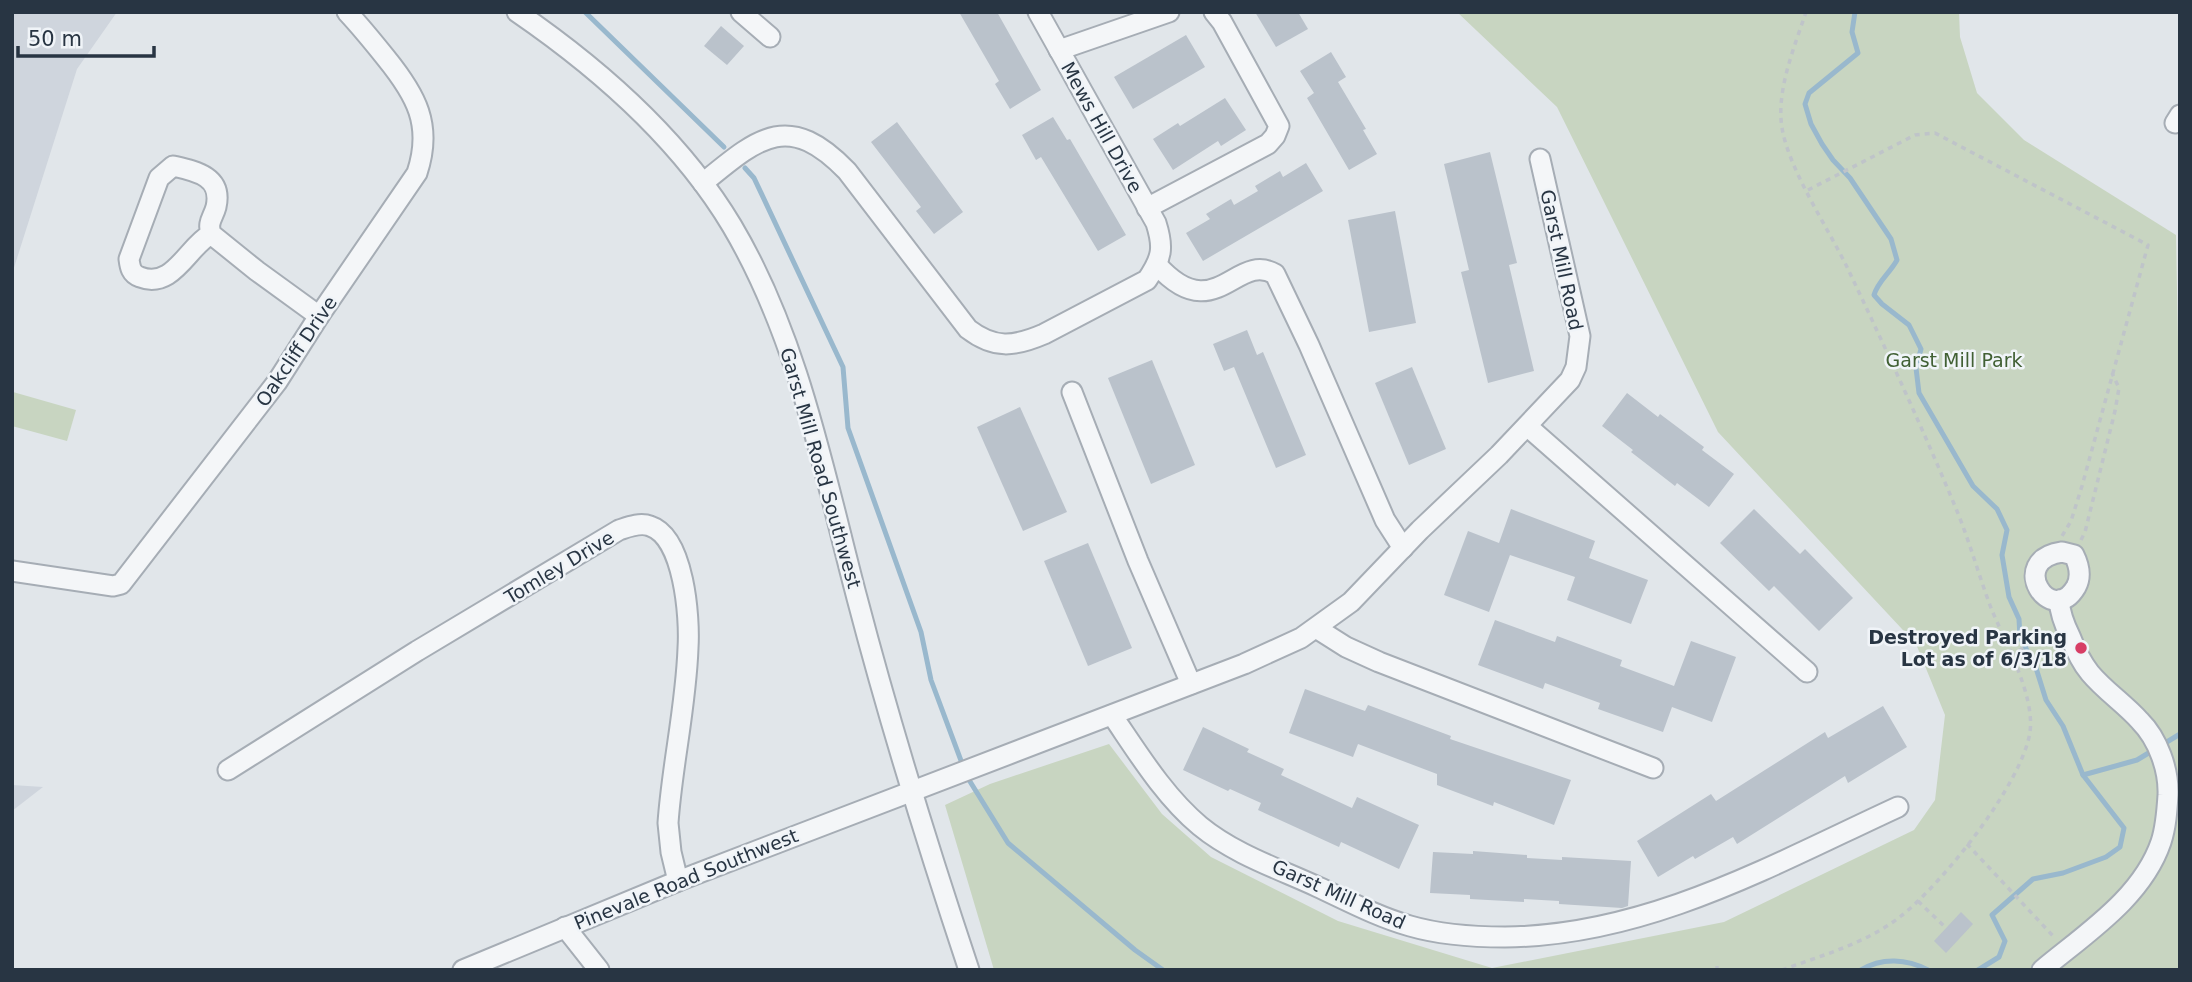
<svg xmlns="http://www.w3.org/2000/svg" width="2192" height="982" font-family="'DejaVu Sans',sans-serif">
<rect width="100%" height="100%" fill="#e1e6ea"/>
<g fill="#cfd5dd">
<path d="M12 12H117L77 69 12 274Z"/>
<path d="M12 785 43 787 12 811Z"/>
</g>
<g fill="#c8d5c1">
<path d="M1457 12H1959L1960 37 1977 93 2024 140 2176 235 2180 449V970H994L945 805 990 784 1109 744 1162 814 1211 857 1338 921 1492 968 1724 922 1914 830 1935 800 1945 715 1916 644 1718 432 1557 107Z"/>
<path d="M13 392 76 410 67 441 12 426Z"/>
</g>
<g fill="none" stroke-linecap="round" stroke-linejoin="round">
<g stroke="#99b8cd" stroke-width="5">
<path d="M585 12 724 147"/>
<path d="M1855 12 1852 32 1858 53 1809 93 1805 104 1811 124 1822 144 1833 160 1850 178 1891 239 1897 260C1890 273 1878 281 1874 295L1882 304 1909 325 1921 349 1916 368 1919 393 1973 486 1997 509 2007 530 2002 555 2009 597 2019 619 2020 637 2036 668 2046 700 2063 726 2083 775 2124 828 2120 847 2106 857 2063 873 2033 879 1992 915 2005 941 1999 957 1978 970"/>
<path d="M745 168 754 178 843 367 848 428 921 632 931 680 963 766"/>
<path d="M966 775 1008 843 1135 950 1163 970"/>
<path d="M2083 775 2137 760 2180 734"/>
<path d="M1861 970C1882 957 1907 959 1928 970"/>
</g>
</g>
<g fill="#bac2cb">
<path d="M959 12H997L1041 90 1010 109 995 84 999 81Z"/>
<path d="M1255 12H1298L1308 29 1276 47Z"/>
<path d="M721 26 744 46 727 65 704 46Z"/>
<path d="M1186 35 1205 67 1133 109 1114 77Z"/>
<path d="M1331 52 1346 77 1338 82 1366 129 1363 130 1377 154 1349 170 1307 98 1314 93 1300 71Z"/>
<path d="M1225 98 1246 130 1221 146 1218 141 1173 170 1153 139 1178 123 1180 126Z"/>
<path d="M1053 117 1067 140 1070 139 1126 235 1098 251 1041 157 1036 160 1022 135Z"/>
<path d="M897 122 963 212 934 234 916 211 921 207 871 142Z"/>
<path d="M1490 152 1517 263 1509 265 1534 371 1488 383 1461 272 1469 270 1444 164Z"/>
<path d="M1306 163 1323 191 1203 261 1186 233 1210 219 1206 214 1231 199 1234 205 1258 191 1255 186 1280 171 1283 177Z"/>
<path d="M1395 211 1416 323 1369 332 1348 220Z"/>
<path d="M1247 330 1257 355 1263 352 1306 455 1276 468 1234 367 1224 371 1213 344Z"/>
<path d="M1152 360 1195 465 1151 484 1108 378Z"/>
<path d="M1412 367 1446 449 1409 465 1375 383Z"/>
<path d="M1627 393 1658 417 1660 414 1704 447 1702 450 1734 474 1709 507 1677 483 1675 486 1631 452 1633 450 1602 426Z"/>
<path d="M1020 407 1067 512 1023 531 977 427Z"/>
<path d="M1511 509 1595 541 1589 558 1648 580 1631 624 1567 600 1575 577 1510 555 1489 612 1444 595 1468 531 1499 543Z"/>
<path d="M1754 509 1800 554 1805 549 1853 598 1819 631 1774 586 1769 591 1720 543Z"/>
<path d="M1088 543 1132 648 1088 666 1044 561Z"/>
<path d="M1495 620 1555 642 1557 636 1622 660 1620 666 1674 686 1691 641 1736 657 1712 722 1672 707 1663 732 1598 709 1600 703 1545 683 1543 689 1478 665Z"/>
<path d="M1305 689 1365 711 1368 705 1451 736 1450 739 1571 780 1554 825 1494 802 1493 806 1437 785V774L1358 744 1353 757 1289 733Z"/>
<path d="M1883 706 1907 747 1848 783 1845 776 1737 844 1733 837 1695 859 1693 856 1658 877 1637 841 1711 794 1716 801 1825 732 1828 738Z"/>
<path d="M1203 727 1249 749 1247 752 1284 769 1281 775 1352 808 1357 797 1419 825 1399 869 1341 842 1339 847 1258 810 1261 803 1230 789 1228 791 1183 770Z"/>
<path d="M1473 851 1527 855V858L1562 860V857L1631 861 1628 906 1622 908 1559 904V901L1524 899V902L1470 899V895L1430 893 1433 852 1473 854Z"/>
<path d="M1961 912 1973 924 1946 953 1934 941Z"/>
</g>
<g fill="none" stroke-linecap="round" stroke-linejoin="round">
<defs>
<g id="minor">
<path d="M517 12C600 69 680 139 732 226 799 339 824 473 857 598 890 724 928 847 969 970"/>
<path d="M741 12 770 37"/>
<path d="M1059 50 1169 12"/>
<path d="M2175 123 2180 115"/>
<path d="M703 183C758 138 788 110 847 171L968 329C994 349 1014 347 1044 334L1147 280C1162 258 1164 248 1156 223L1038 12"/>
<path d="M1147 208 1268 144 1275 136 1279 126 1222 22 1214 12"/>
<path d="M211 234C207 222 213 218 216 207 223 176 195 171 173 166L159 178 129 259C130 267 131 274 140 277 173 290 188 246 211 234L257 271 319 316"/>
<path d="M1157 265C1215 329 1236 251 1275 274L1309 345 1385 520 1403 548"/>
<path d="M1072 392 1138 561 1191 684"/>
<path d="M1527 426 1807 672"/>
<path d="M2062 552 2074 555C2079 565 2082 576 2076 587 2051 629 2006 560 2062 552Z"/>
<path d="M12 571 113 586 121 584 277 382 319 316 417 173C433 125 416 95 386 58 374 43 361 27 347 12"/>
<path d="M1316 628 1346 647 1379 662 1653 768"/>
<path d="M1112 715C1138 753 1164 796 1200 826 1234 854 1279 869 1318 887 1348 901 1378 917 1410 926 1441 935 1473 937 1505 937 1647 936 1772 865 1898 807"/>
<path d="M228 770 417 651 619 530C628 527 640 522 650 526 684 537 690 617 688 648 686 707 672 765 668 823L671 852 678 881"/>
<path d="M565 927 599 970"/>
<path d="M463 970 678 881 1244 664 1301 638 1351 602 1420 530 1499 455 1570 380 1576 367 1580 336 1540 159"/>
<path d="M2042 970C2085 934 2142 898 2161 842 2166 827 2167 811 2168 795 2169 770 2158 739 2140 721 2125 704 2105 691 2090 673 2081 662 2075 649 2070 636 2064 624 2060 613 2059 600"/>
</g>
</defs>
<use href="#minor" stroke="#a6adb5" stroke-width="23"/>
<g stroke="#bfc4c9" stroke-width="3.5" stroke-dasharray="5 5" stroke-linecap="butt">
<path d="M1808 190 1915 135 1935 133 2148 245 2082 486 2071 521 2062 536"/>
<path d="M2081 540 2085 532 2115 411 2119 388 2112 373"/>
<path d="M2010 655 2051 634"/>
<path d="M1967 844 2054 937"/>
<path d="M1918 901 1946 928"/>
<path d="M1717 970V966"/>
<path d="M1782 970C1823 955 1867 943 1901 916 1943 883 2022 784 2030 732 2035 695 2005 642 1991 608 1979 576 1970 543 1957 511 1923 429 1885 347 1847 267 1828 228 1789 170 1782 128 1776 91 1794 48 1806 12"/>
</g>
<use href="#minor" stroke="#f4f6f8" stroke-width="19"/>
</g>
<circle fill="#d73e65" stroke="#f0f4f8" stroke-width="2.5" cx="2081" cy="648" r="7"/>
<g text-anchor="middle" stroke-width="5" stroke-linejoin="round" paint-order="stroke">
<g font-size="19" fill="#283543" stroke="#f0f4f8">
<text transform="translate(1102 127) rotate(61)" y="7">Mews Hill Drive</text>
<text transform="translate(1562 260) rotate(78)" y="7">Garst Mill Road</text>
<text transform="translate(296 351) rotate(-56)" y="7">Oakcliff Drive</text>
<text transform="translate(821 468) rotate(74)" y="7">Garst Mill Road Southwest</text>
<text transform="translate(559 567) rotate(-31)" y="7">Tomley Drive</text>
<text transform="translate(686 879) rotate(-22)" y="7">Pinevale Road Southwest</text>
<text transform="translate(1339 894) rotate(24)" y="7">Garst Mill Road</text>
</g>
<g font-size="19" fill="#416034" stroke="#f0f4f8">
<text x="1954" y="367">Garst Mill Park</text>
</g>
<g font-size="19" font-weight="bold" fill="#283543" stroke="#f0f4f8" text-anchor="end">
<text x="2067" y="644">Destroyed Parking<tspan x="2067" dy="22">Lot as of 6/3/18</tspan></text>
</g>
</g>
<rect width="2192" height="982" fill="none" stroke="#283543" stroke-width="28"/>
<path d="M18 46v10h136v-10" fill="none" stroke="#283543" stroke-width="3.5"/>
<text x="28" y="46" font-size="21" fill="#283543" stroke="#f0f4f8" stroke-width="5" paint-order="stroke">50 m</text>
</svg>
